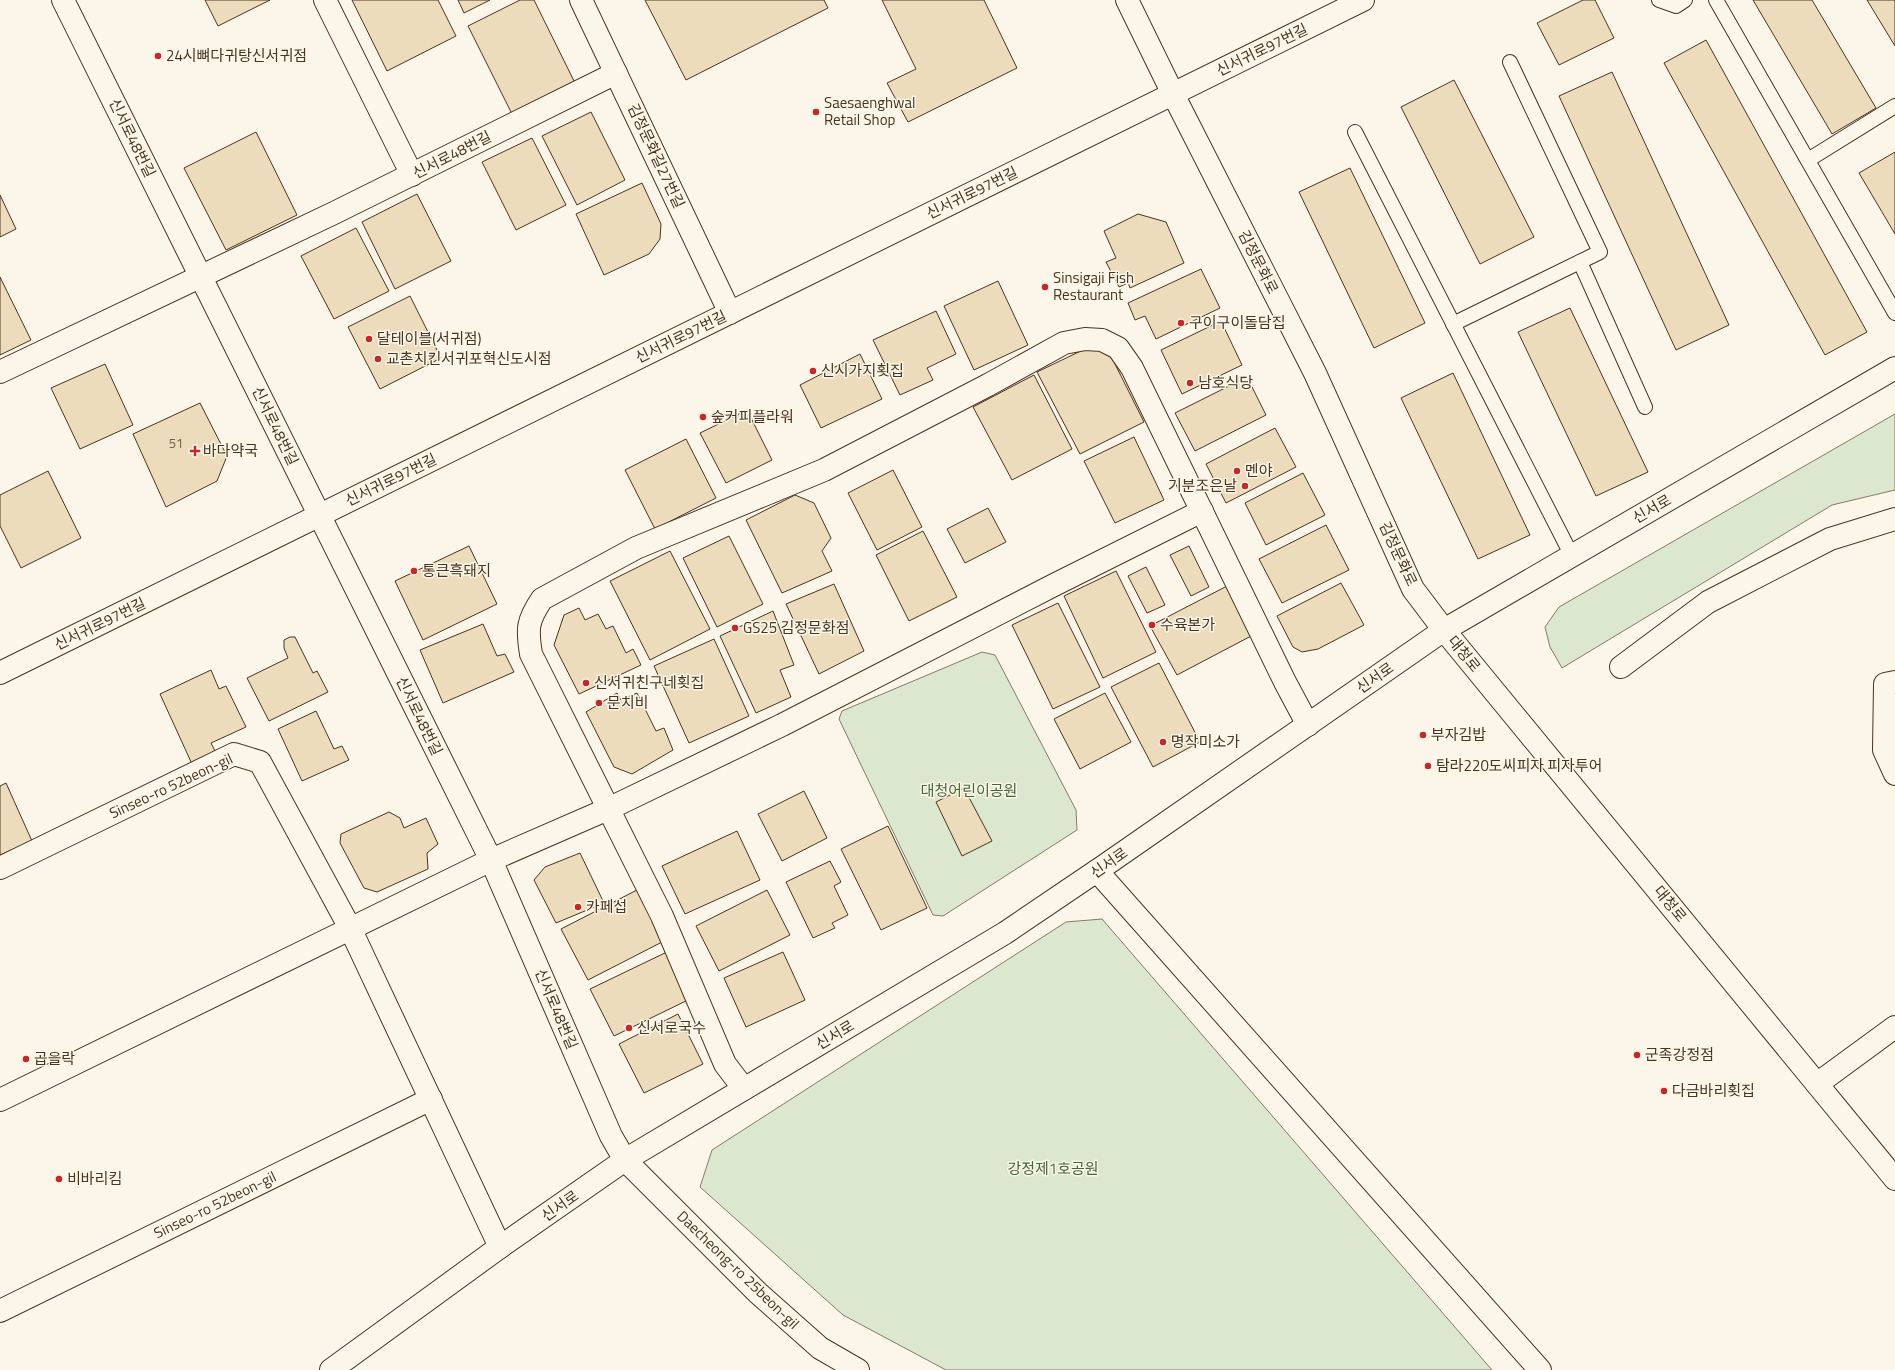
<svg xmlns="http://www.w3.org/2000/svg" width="1895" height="1370" font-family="'Titillium Web','Noto Sans KR',sans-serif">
<rect width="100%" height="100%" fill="#fbf6e9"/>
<g fill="#dce7d0" stroke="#887966">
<path d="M1895 414V490L1832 505 1562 668 1550 647 1545 627 1559 607Z"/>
<path d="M982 652 995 655 1076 810 1077 830 943 916 933 915 839 719 842 711Z"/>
<path d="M1102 919 1492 1370H946L843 1315 700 1187 712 1150 1066 922Z"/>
</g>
<g fill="#ecdcbc" stroke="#4a3520">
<path d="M205 0H270L218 26Z"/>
<path d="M352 0H438L456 36 387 71Z"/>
<path d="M458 0H490L464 13Z"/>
<path d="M520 0H534L575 83 512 114 468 26Z"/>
<path d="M645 0H824L828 8 686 80Z"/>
<path d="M882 0H984L1017 68 908 122 887 83 916 69Z"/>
<path d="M1583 0H1595L1614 38 1559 65 1537 23Z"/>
<path d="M1753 0H1812L1876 108 1832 134Z"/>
<path d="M1867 0H1895V46Z"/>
<path d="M1706 40 1867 332 1825 355 1664 63Z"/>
<path d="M1612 72 1729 325 1676 350 1559 96Z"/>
<path d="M1454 80 1534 237 1480 264 1401 107Z"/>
<path d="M591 112 625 180 577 205 542 136Z"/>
<path d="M256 132 297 215 226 250 184 168Z"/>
<path d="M532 138 566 205 516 230 482 162Z"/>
<path d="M1895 152V234L1859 173Z"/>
<path d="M1350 168 1425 323 1374 348 1299 192Z"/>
<path d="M642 183 661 224 660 239 649 254 604 275 576 214Z"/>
<path d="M417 194 451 261 395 289 362 222Z"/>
<path d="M0 195 16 229 0 237Z"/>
<path d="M1138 214 1166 222 1184 263 1130 288 1128 283 1119 287 1106 262 1116 258 1104 231Z"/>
<path d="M356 228 389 291 334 319 301 256Z"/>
<path d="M1201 269 1220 308 1156 339 1145 316 1135 320 1128 303Z"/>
<path d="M0 277 31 340 0 355Z"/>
<path d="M998 281 1028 345 974 370 944 306Z"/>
<path d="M410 296 441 358 380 389 348 327Z"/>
<path d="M1570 308 1648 472 1596 496 1518 332Z"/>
<path d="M936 311 956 354 927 368 933 380 900 395 873 340Z"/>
<path d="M1221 321 1242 365 1182 394 1161 350Z"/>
<path d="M1087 348 1098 350 1112 358 1144 422 1080 454 1037 372Z"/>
<path d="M860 354 882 399 821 428 800 385Z"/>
<path d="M105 364 133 425 80 449 51 388Z"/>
<path d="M1453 373 1530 535 1478 559 1401 398Z"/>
<path d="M1034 375 1072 449 1012 480 973 407Z"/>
<path d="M1247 377 1266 415 1195 451 1175 413Z"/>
<path d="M200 403 227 456 217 481 166 507 133 434Z"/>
<path d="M747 410 772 460 726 483 700 433Z"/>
<path d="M1275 428 1296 467 1226 503 1206 464Z"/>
<path d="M1134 437 1164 500 1115 523 1084 461Z"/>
<path d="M686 439 716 498 655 529 625 470Z"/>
<path d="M893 470 922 527 877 550 848 493Z"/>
<path d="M48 471 81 538 21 568 0 526V495Z"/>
<path d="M1303 473 1325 515 1266 545 1245 503Z"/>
<path d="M795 495 814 503 831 538 822 551 832 571 782 593 746 520Z"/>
<path d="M988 508 1006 542 965 563 947 529Z"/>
<path d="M1326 525 1349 570 1282 603 1259 559Z"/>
<path d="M923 531 957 597 909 621 876 555Z"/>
<path d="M729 536 763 604 717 627 683 558Z"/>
<path d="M469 546 497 604 423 640 395 581Z"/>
<path d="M1189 546 1209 587 1191 596 1170 555Z"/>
<path d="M670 551 710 629 650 660 610 581Z"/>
<path d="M1146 567 1165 605 1147 613 1128 576Z"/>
<path d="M1116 571 1156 652 1103 678 1064 596Z"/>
<path d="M1341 583 1364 625 1318 649 1302 652 1293 647 1277 616Z"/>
<path d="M834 584 864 651 819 674 786 604Z"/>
<path d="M1227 586 1253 635 1177 675 1150 626Z"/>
<path d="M1058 603 1100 687 1053 709 1012 625Z"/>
<path d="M579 608 585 620 598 614 606 629 613 626 626 653 633 649 641 665 579 694 554 645 564 615Z"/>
<path d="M773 611 794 665 780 670 791 697 756 713 720 636Z"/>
<path d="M483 624 497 656 505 654 514 672 443 703 420 650Z"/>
<path d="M290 637H295L313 673 317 671 328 692 269 721 247 678 288 658 284 648V640Z"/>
<path d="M714 639 749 716 689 743 654 666Z"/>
<path d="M1159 663 1200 742 1153 767 1111 687Z"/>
<path d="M211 670 219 689 226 686 246 727 211 743 216 753 192 764 160 694Z"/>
<path d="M617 693 621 700 637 693 656 731 664 728 673 750 632 774 614 767 586 712Z"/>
<path d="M1105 693 1131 742 1080 769 1054 719Z"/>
<path d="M316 711 334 749 342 746 349 760 302 781 278 729Z"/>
<path d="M6 783 32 841 0 855V786Z"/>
<path d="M964 788 992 841 962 856 936 802Z"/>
<path d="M804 791 827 838 782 861 758 814Z"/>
<path d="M389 812 400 818 404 828 426 818 438 844 427 853 428 869 377 892 364 888 340 843 341 834Z"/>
<path d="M888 826 927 908 881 930 841 849Z"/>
<path d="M737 831 760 880 685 914 662 866Z"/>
<path d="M580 853 604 903 556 923 534 880 545 867Z"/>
<path d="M830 861 841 882 834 886 848 915 832 923 835 928 813 938 786 882Z"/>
<path d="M637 890 664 941 588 980 561 929Z"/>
<path d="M767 890 790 935 719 971 696 926Z"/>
<path d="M669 951 692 998 614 1036 590 989Z"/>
<path d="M783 952 805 1000 746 1027 724 978Z"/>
<path d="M678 1014 703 1064 644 1093 619 1044Z"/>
</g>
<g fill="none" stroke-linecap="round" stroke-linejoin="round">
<defs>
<g id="service">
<path d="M1659 0 1676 6 1685 0"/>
<path d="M1716 0 1895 313"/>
<path d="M1355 132 1572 556"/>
<path d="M1808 160 1895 106"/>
<path d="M1580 262 1645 407"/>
<path d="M1453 324 1600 252 1510 62"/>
</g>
<g id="minor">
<path d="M63 0 491 860 611 1136 625 1160 758 1293 820 1348 858 1370"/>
<path d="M325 0 412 175"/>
<path d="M581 0 730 313"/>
<path d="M0 372 334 213 616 73"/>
<path d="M1621 667 1708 602 1830 539 1895 519"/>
<path d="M1895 682 1885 684 1884 750 1895 774"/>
<path d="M0 868 234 754 260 762 350 928 500 1247"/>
<path d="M1097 871 1540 1370"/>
<path d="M1817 1084 1895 1027"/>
<path d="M744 1089 725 1064 662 916 531 654C527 629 527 621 542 599L636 548 824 470 988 385 1064 343 1085 339 1102 340 1118 348 1132 368 1285 682 1308 725"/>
<path d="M0 1100 491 860 608 809 782 725 1054 585 1202 511"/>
<path d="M0 1311 431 1099"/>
<path d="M331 1370 500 1247 625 1160 1005 933 1104 866 1444 630 1895 368"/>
</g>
<g id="tertiary">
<path d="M1127 0 1173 94 1315 373 1413 589 1444 630"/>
<path d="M0 673 1363 0"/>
</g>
<path id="secondary" d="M1444 630 1895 1179"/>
</defs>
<use href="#service" stroke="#4a3520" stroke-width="16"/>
<use href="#minor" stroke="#4a3520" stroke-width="24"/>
<use href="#tertiary" stroke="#4a3520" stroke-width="24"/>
<use href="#secondary" stroke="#4a3520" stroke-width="24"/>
<use href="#service" stroke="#fbf6e9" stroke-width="14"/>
<use href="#minor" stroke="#fbf6e9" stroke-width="22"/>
<use href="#tertiary" stroke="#fbf6e9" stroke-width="22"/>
<use href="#secondary" stroke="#fbf6e9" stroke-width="22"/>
</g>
<g fill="#c62828" stroke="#fbf6e9" stroke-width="1.5">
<circle cx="158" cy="56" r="4"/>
<circle cx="816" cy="112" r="4"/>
<circle cx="1045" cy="287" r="4"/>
<circle cx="1181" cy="323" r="4"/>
<circle cx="369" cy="339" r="4"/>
<circle cx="378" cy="359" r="4"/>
<circle cx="813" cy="371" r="4"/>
<circle cx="1190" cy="383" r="4"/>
<circle cx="703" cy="417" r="4"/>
<path d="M193 445h4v4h4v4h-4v4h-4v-4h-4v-4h4z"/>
<circle cx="1237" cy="471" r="4"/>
<circle cx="1245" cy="486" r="4"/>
<circle cx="414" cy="571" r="4"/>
<circle cx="1152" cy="625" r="4"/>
<circle cx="735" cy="628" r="4"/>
<circle cx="586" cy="683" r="4"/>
<circle cx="599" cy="703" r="4"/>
<circle cx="1423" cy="735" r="4"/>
<circle cx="1163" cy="742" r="4"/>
<circle cx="1428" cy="766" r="4"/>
<circle cx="578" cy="907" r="4"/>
<circle cx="629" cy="1028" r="4"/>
<circle cx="1637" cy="1055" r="4"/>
<circle cx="26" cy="1059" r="4"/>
<circle cx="1664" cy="1091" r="4"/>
<circle cx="59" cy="1179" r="4"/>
</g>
<g text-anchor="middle" stroke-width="3" stroke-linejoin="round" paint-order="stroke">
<g font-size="13" fill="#725f47">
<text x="176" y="448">51</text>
</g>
<g font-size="15" fill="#4a3520" stroke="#fbf6e9">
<text transform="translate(1262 50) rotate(-26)" y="5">신서귀로97번길</text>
<text transform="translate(132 138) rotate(64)" y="5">신서로48번길</text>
<text transform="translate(452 155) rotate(-27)" y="5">신서로48번길</text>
<text transform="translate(656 156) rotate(65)" y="5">김정문화길27번길</text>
<text transform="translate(972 193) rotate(-26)" y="5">신서귀로97번길</text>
<text transform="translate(1258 262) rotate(63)" y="5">김정문화로</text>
<text transform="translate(681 337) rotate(-26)" y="5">신서귀로97번길</text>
<text transform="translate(275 426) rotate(64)" y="5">신서로48번길</text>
<text transform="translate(391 480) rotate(-26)" y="5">신서귀로97번길</text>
<text transform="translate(1652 509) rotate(-30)" y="5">신서로</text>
<text transform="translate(1398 554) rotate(65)" y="5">김정문화로</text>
<text transform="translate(100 624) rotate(-26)" y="5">신서귀로97번길</text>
<text transform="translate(1464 654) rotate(51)" y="5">대청로</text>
<text transform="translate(1375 678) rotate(-35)" y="5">신서로</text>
<text transform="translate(419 716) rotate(64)" y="5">신서로48번길</text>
<text transform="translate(171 786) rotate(-25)" y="5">Sinseo-ro 52beon-gil</text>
<text transform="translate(1109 863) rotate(-35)" y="5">신서로</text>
<text transform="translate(1670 904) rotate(51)" y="5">대청로</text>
<text transform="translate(556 1009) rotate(67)" y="5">신서로48번길</text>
<text transform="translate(835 1035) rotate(-31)" y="5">신서로</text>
<text transform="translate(215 1205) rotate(-26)" y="5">Sinseo-ro 52beon-gil</text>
<text transform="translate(560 1206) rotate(-35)" y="5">신서로</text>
<text transform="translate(738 1270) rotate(44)" y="5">Daecheong-ro 25beon-gil</text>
</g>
<g font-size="15" fill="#4a3520" stroke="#fbf6e9" text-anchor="start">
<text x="166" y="61">24시뼈다귀탕신서귀점</text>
<text x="824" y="108">Saesaenghwal<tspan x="824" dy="17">Retail Shop</tspan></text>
<text x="1053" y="283">Sinsigaji Fish<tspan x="1053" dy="17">Restaurant</tspan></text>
<text x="1189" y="328">구이구이돌담집</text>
<text x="377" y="344">달테이블(서귀점)</text>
<text x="386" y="364">교촌치킨서귀포혁신도시점</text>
<text x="821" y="376">신시가지횟집</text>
<text x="1198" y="388">남호식당</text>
<text x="711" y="422">숲커피플라워</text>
<text x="203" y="456">바다약국</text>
<text x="1245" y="476">멘야</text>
<text x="1237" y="491" text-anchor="end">기분조은날</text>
<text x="422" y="576">통큰흑돼지</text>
<text x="1160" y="630">수육본가</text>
<text x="743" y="633">GS25 김정문화점</text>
<text x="594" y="688">신서귀친구네횟집</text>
<text x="607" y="708">문치비</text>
<text x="1431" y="740">부자김밥</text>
<text x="1171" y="747">명작미소가</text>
<text x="1436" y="771">탐라220도씨피자 피자투어</text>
<text x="586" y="912">카페섭</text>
<text x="637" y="1033">신서로국수</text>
<text x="1645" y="1060">군족강정점</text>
<text x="34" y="1064">곱을락</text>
<text x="1672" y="1096">다금바리횟집</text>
<text x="67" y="1184">비바리킴</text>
</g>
<g font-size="15" fill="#436837" stroke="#fbf6e9">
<text x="969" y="796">대청어린이공원</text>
<text x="1053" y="1174">강정제1호공원</text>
</g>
</g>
</svg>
